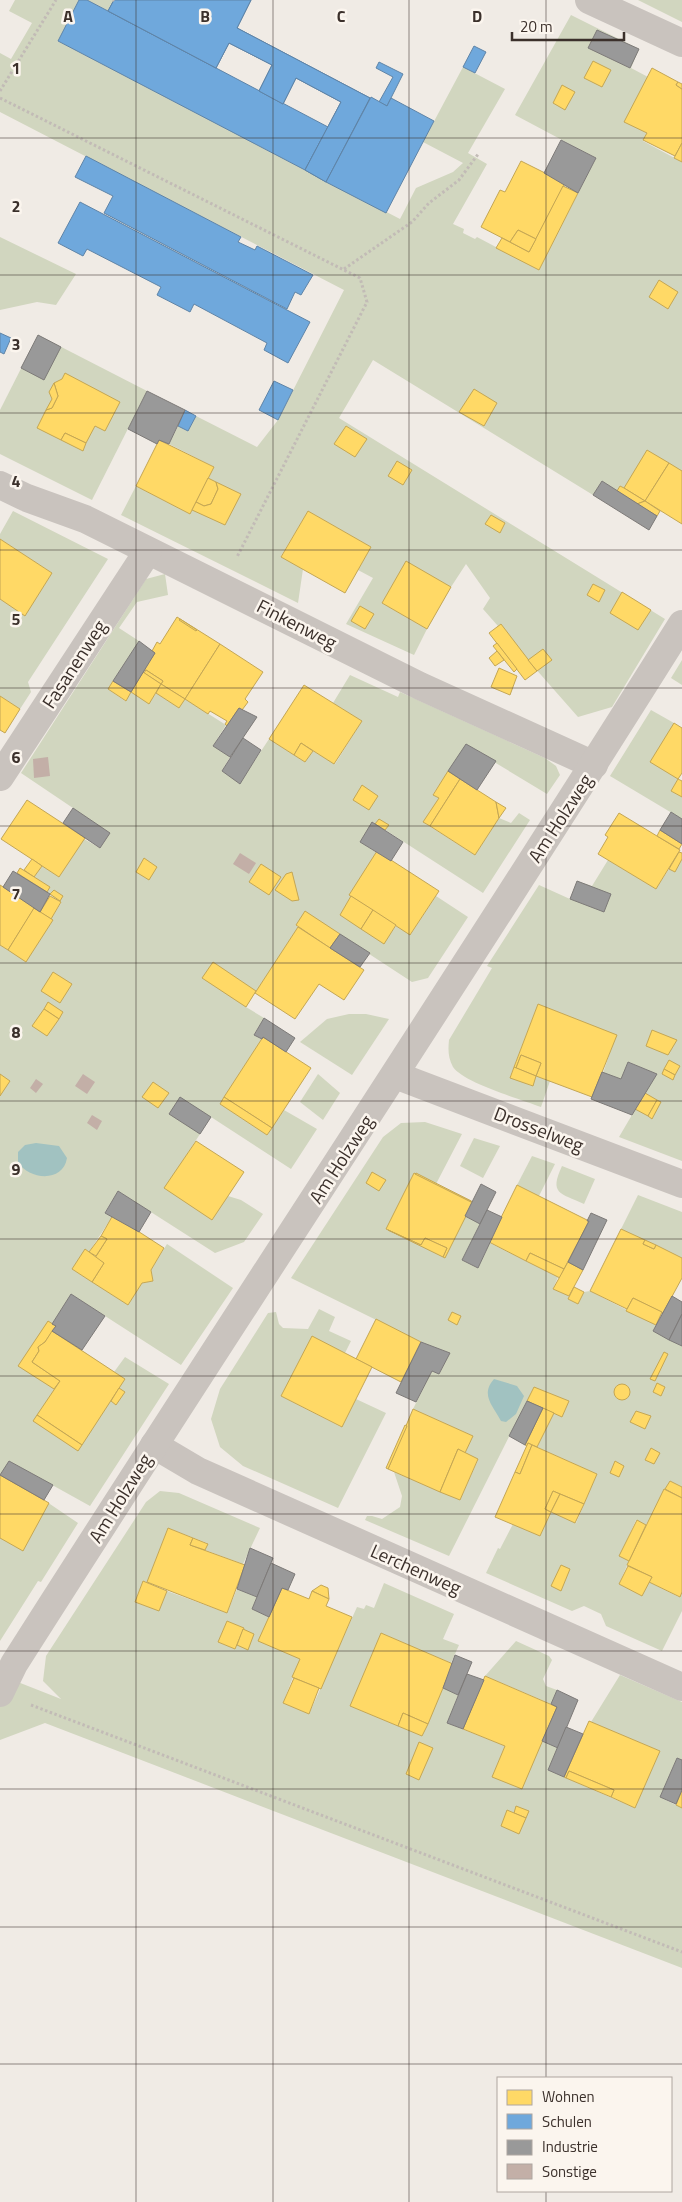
<svg xmlns="http://www.w3.org/2000/svg" width="682" height="2202" font-family="'Titillium Web',sans-serif">
<rect width="100%" height="100%" fill="#f0ebe5"/>
<g fill="#d1d6bf" fill-rule="evenodd">
<path d="M15 0H79L58 41 400 219 416 188 453 172 463 163 423 142 463 67 505 89 468 153 487 164 453 224 464 229 463 233 475 239 477 237 539 270 596 158 515 115 571 15 639 49 631 68 648 77 647 133 643 141 682 162V471L624 488 620 486 617 491 602 481 593 495 373 360 339 418 665 619 612 707 578 717 483 609 490 598 466 564 451 587 406 562 382 603 427 629 414 655 346 624 373 578 358 570 371 547 308 511 281 556 303 569 298 603 121 515 136 486 190 514 214 467 169 444 178 426 188 431 196 416 257 447 278 420 344 290 0 112V53L11 59 32 23 9 11Z"/>
<path d="M87 0H114L108 11Z"/>
<path d="M638 0H682V22Z"/>
<path d="M0 237 76 274 56 305 37 302 0 310Z"/>
<path d="M38 335 147 391 92 500 0 454V410Z"/>
<path d="M13 511 108 559 28 682 31 692 20 709 0 696V599L25 615 52 573 0 539V534Z"/>
<path d="M165 574 168 595 137 602 119 628 139 641 108 689 125 701 131 692 149 703 156 693 179 708 185 699 226 725 213 746 230 757 222 771 240 783 269 739 305 762 313 751 335 764 362 721 333 703 350 675 398 697 400 692 545 758 556 766 560 775 547 794 466 745 433 794 439 798 423 822 475 855 499 818 511 823 519 813 530 820 483 893 373 822 360 842 377 853 349 895 351 896 340 915 384 943 396 926 411 934 436 896 468 917 428 978 412 982 305 912 296 925 298 927 246 1007 264 1018 254 1034 262 1039 220 1104 267 1135 284 1110 317 1129 291 1169 211 1117 165 1188 212 1220 228 1196 241 1200 263 1214 244 1242 215 1253 118 1191 105 1212 112 1217 89 1252 85 1250 72 1269 128 1305 142 1283 153 1281 151 1270 167 1244 233 1288 181 1365 71 1294 52 1324 53 1331 114 1372 125 1357 169 1384 90 1506 9 1461 1 1475 44 1500 78 1523 41 1582 38 1581 0 1641V945L26 961 53 920 51 919 61 903 47 892 50 887 34 877 42 866 59 877 84 839 100 848 110 833 21 773 146 579Z"/>
<path d="M682 660V685L671 678Z"/>
<path d="M651 710 674 723 678 779 671 791 682 797V819L610 776Z"/>
<path d="M682 859V1161L619 1137 656 1074 629 1062 621 1079 603 1073 616 1035 538 1004 510 1077 532 1086 536 1076 550 1081 541 1107C520 1099 464 1083 453 1067 448 1058 448 1050 449 1040L492 968 487 966 539 885 570 899 577 881 592 886 608 860 656 889 669 869 675 871Z"/>
<path d="M349 1014H366L389 1019 352 1075 300 1042 327 1019Z"/>
<path d="M318 1074 340 1093 323 1120 300 1102Z"/>
<path d="M425 1122 462 1134 436 1184 414 1173 387 1229 445 1257 465 1216 480 1224 462 1260 478 1268 490 1243 558 1277 553 1289 569 1296 568 1299 578 1304 584 1292 590 1291 656 1325 653 1331 682 1346V1487L670 1481 646 1525 636 1520 620 1556 629 1561 619 1584 642 1596 649 1582 679 1597 682 1592V1611L662 1651 606 1626 601 1614 584 1606 572 1611 486 1573 498 1548 500 1549 513 1524 540 1536 551 1512 576 1523 597 1474 537 1447 554 1413 562 1417 569 1401 534 1387 449 1556 365 1520 367 1516H372L382 1519 400 1507 402 1496 394 1472 460 1500 478 1460 465 1453 473 1436 413 1409 432 1371 439 1374 450 1353 421 1342 291 1278 383 1137 401 1123Z"/>
<path d="M474 1138 500 1146 483 1178 460 1166Z"/>
<path d="M532 1156 555 1164 539 1196 517 1185Z"/>
<path d="M562 1166 595 1179 584 1204C560 1193 549 1194 562 1166Z"/>
<path d="M638 1195 682 1212V1258L621 1229Z"/>
<path d="M319 1309 335 1317 329 1331 351 1341 345 1353 312 1337 281 1396 341 1427 356 1399 386 1413 338 1508 243 1466 220 1447 211 1419 220 1389 268 1313 276 1312 279 1324 283 1328 308 1329Z"/>
<path d="M160 1491 179 1493 260 1528 243 1564 205 1550 207 1543 168 1528 147 1582 143 1581 135 1602 159 1611 167 1591 227 1613 237 1589 257 1597 252 1609 269 1617 259 1641 300 1659 283 1703 309 1714 357 1607 364 1609 366 1605 374 1608 384 1583 454 1614 443 1639 459 1645 451 1663 381 1633 350 1706 422 1736 443 1688 458 1695 447 1723 505 1746 492 1777 542 1741 558 1748 548 1770 635 1808 660 1751 591 1722 620 1675 682 1702V1760L677 1758 660 1797 682 1808V1968L45 1723 0 1740V1675L61 1699 43 1681 46 1656 146 1502ZM227 1621 244 1628 235 1649 218 1642Z"/>
<path d="M516 1641 549 1656 552 1660 543 1679 546 1686 557 1690 551 1704 485 1676Z"/>
</g>
<g fill="#a1c2c1">
<path d="M36 1143 59 1146 67 1158C63 1183 29 1180 18 1162V1152L25 1145Z"/>
<path d="M494 1379 517 1386 524 1396 516 1414 506 1422 501 1421C493 1406 480 1395 494 1379Z"/>
</g>
<g fill="#ffd966" stroke="#c4a654">
<path d="M593 61 611 70 602 87 584 78Z"/>
<path d="M652 68 678 82 676 85 682 89V143L675 156 643 140 647 133 624 122Z"/>
<path d="M678 82 682 84V89L676 85Z"/>
<path d="M562 85 575 92 565 110 553 103Z"/>
<path d="M682 143V162L674 158Z"/>
<path d="M521 161 565 183 536 239 518 230 510 242 481 227 500 190 505 192Z"/>
<path d="M563 186 578 193 539 270 496 248 502 238 529 252Z"/>
<path d="M518 230 536 239 529 252 510 242Z"/>
<path d="M659 280 678 292 668 309 649 297Z"/>
<path d="M65 373 120 402 105 431 95 426 86 443 65 433 61 440 37 428 46 410 52 408 58 396 54 383 62 379Z"/>
<path d="M54 383 58 396 52 408 46 410 52 399 49 392Z"/>
<path d="M474 389 497 403 484 426 459 412Z"/>
<path d="M346 426 367 439 355 457 334 444Z"/>
<path d="M65 433 86 443 83 451 61 440Z"/>
<path d="M159 440 214 467 190 514 136 486Z"/>
<path d="M647 450 669 463 645 501 624 488Z"/>
<path d="M397 461 412 470 403 485 388 476Z"/>
<path d="M669 463 682 471V524L645 501Z"/>
<path d="M208 478 216 482 218 489 211 504 204 506 196 502Z"/>
<path d="M216 482 241 494 225 525 192 510 196 502 204 506 211 504 218 489Z"/>
<path d="M620 486 624 488 645 501 637 504 617 491Z"/>
<path d="M645 501 660 511 657 516 637 504Z"/>
<path d="M308 511 371 547 345 593 281 557Z"/>
<path d="M491 515 505 523 500 533 485 524Z"/>
<path d="M0 539 52 573 25 616 0 599Z"/>
<path d="M406 561 451 587 427 629 382 603Z"/>
<path d="M593 584 605 590 599 602 587 595Z"/>
<path d="M622 592 651 610 638 630 610 613Z"/>
<path d="M360 606 374 614 365 629 351 621Z"/>
<path d="M177 617 220 644 185 699 161 684 163 681 146 670 142 672 155 653 152 651 157 642 160 644Z"/>
<path d="M180 619 197 630 196 631 179 620Z"/>
<path d="M501 624 537 671 525 680 489 633Z"/>
<path d="M497 643 517 669 514 672 493 646Z"/>
<path d="M220 644 263 672 245 699 248 702 242 710 239 708 227 726 225 724 227 721 210 711 208 714 185 699Z"/>
<path d="M543 649 552 660 537 671 528 660Z"/>
<path d="M497 651 504 660 495 666 489 658Z"/>
<path d="M499 668 517 676 510 695 491 687Z"/>
<path d="M146 670 163 681 161 684 144 673Z"/>
<path d="M143 672 161 684 149 704 131 692Z"/>
<path d="M113 681 131 692 126 701 108 689Z"/>
<path d="M161 684 185 699 179 708 156 693Z"/>
<path d="M304 685 362 721 334 764 301 743 294 755 269 739Z"/>
<path d="M0 696 20 709 5 733 0 730Z"/>
<path d="M674 723 682 728V773L678 779 650 762Z"/>
<path d="M301 743 313 751 305 762 294 755Z"/>
<path d="M448 771 460 779 430 826 423 822 439 798 433 795Z"/>
<path d="M460 779 496 802 499 818 475 855 430 826Z"/>
<path d="M678 779 682 781V797L671 791Z"/>
<path d="M362 785 378 796 369 810 353 800Z"/>
<path d="M27 800 85 838 59 877 1 839Z"/>
<path d="M496 802 506 808 499 818Z"/>
<path d="M619 813 680 850 656 889 598 854 608 837 605 835Z"/>
<path d="M379 819 389 825 385 830 375 824Z"/>
<path d="M660 830 682 844 679 849 657 836Z"/>
<path d="M377 851 439 891 410 935 349 895Z"/>
<path d="M679 852 682 853V859L675 872 669 869Z"/>
<path d="M144 858 157 867 149 880 136 872Z"/>
<path d="M32 859 42 866 34 877 24 870Z"/>
<path d="M261 864 281 877 269 895 249 882Z"/>
<path d="M20 868 50 887 47 892 17 873Z"/>
<path d="M292 872 299 900 292 901 275 890 286 874Z"/>
<path d="M0 885 35 907 8 950 0 945Z"/>
<path d="M54 890 63 896 60 901 50 894Z"/>
<path d="M50 896 61 902 51 919 40 912Z"/>
<path d="M351 896 373 910 361 929 340 915Z"/>
<path d="M34 908 53 920 26 962 8 950Z"/>
<path d="M373 910 396 925 384 944 361 929Z"/>
<path d="M305 911 340 934 330 948 296 925Z"/>
<path d="M298 927 364 970 344 1000 319 984 295 1019 255 993Z"/>
<path d="M213 962 256 991 246 1007 202 978Z"/>
<path d="M53 972 72 984 60 1003 41 991Z"/>
<path d="M48 1002 63 1012 59 1019 44 1009Z"/>
<path d="M538 1004 617 1035 592 1097 536 1076 541 1063 521 1055 516 1068 514 1067Z"/>
<path d="M44 1009 59 1019 47 1036 32 1026Z"/>
<path d="M652 1030 677 1040 668 1055 646 1046Z"/>
<path d="M263 1037 311 1068 272 1128 224 1097Z"/>
<path d="M521 1055 541 1063 536 1076 516 1068Z"/>
<path d="M669 1060 680 1066 675 1075 664 1069Z"/>
<path d="M514 1067 536 1076 533 1086 510 1078Z"/>
<path d="M664 1069 675 1075 673 1080 662 1074Z"/>
<path d="M0 1074 10 1081 0 1096Z"/>
<path d="M153 1082 169 1093 158 1108 142 1097Z"/>
<path d="M645 1093 657 1100 648 1116 635 1109Z"/>
<path d="M224 1097 272 1128 267 1135 220 1104Z"/>
<path d="M657 1100 661 1102 652 1119 648 1116Z"/>
<path d="M196 1141 244 1172 212 1220 164 1188Z"/>
<path d="M372 1172 386 1180 379 1191 366 1183Z"/>
<path d="M414 1173 473 1202 445 1258 443 1257 447 1248 425 1238 421 1245 386 1229Z"/>
<path d="M416 1173 471 1201V1202L415 1174Z"/>
<path d="M517 1185 589 1221 564 1269 530 1253 526 1261 489 1242Z"/>
<path d="M113 1215 164 1248 151 1270 153 1281 142 1283 128 1305 92 1282 104 1263 95 1258 107 1239 101 1236Z"/>
<path d="M621 1229 645 1240 643 1244 654 1249 656 1245 682 1258V1278L663 1313 633 1298 627 1309 590 1291Z"/>
<path d="M388 1230 421 1245 425 1238 447 1248 443 1257Z"/>
<path d="M101 1236 107 1239 96 1256 89 1252Z"/>
<path d="M645 1240 656 1245 654 1249 643 1244Z"/>
<path d="M85 1249 104 1263 92 1282 72 1269Z"/>
<path d="M530 1253 564 1269 560 1278 526 1261Z"/>
<path d="M568 1262 583 1270 569 1296 553 1289Z"/>
<path d="M574 1287 584 1292 578 1304 568 1299Z"/>
<path d="M633 1298 662 1312 656 1325 626 1311Z"/>
<path d="M452 1312 461 1316 457 1325 448 1320Z"/>
<path d="M376 1319 421 1342 401 1382 356 1359Z"/>
<path d="M48 1321 56 1326 45 1342 38 1347 39 1351 32 1362 60 1381 54 1389 18 1366Z"/>
<path d="M52 1331 125 1379 82 1445 37 1415 60 1381 32 1362 39 1351 38 1347 45 1342Z"/>
<path d="M312 1336 372 1367 342 1427 281 1396Z"/>
<path d="M664 1352 668 1354 655 1381 650 1379Z"/>
<path d="M657 1383 665 1387 661 1396 653 1392Z"/>
<circle cx="622" cy="1392" r="8"/>
<path d="M534 1387 569 1401 562 1417 527 1401Z"/>
<path d="M119 1388 125 1392 116 1405 111 1401Z"/>
<path d="M543 1408 554 1413 537 1447 528 1443 527 1446 525 1445Z"/>
<path d="M413 1409 473 1436 465 1453 458 1449 440 1492 388 1469Z"/>
<path d="M636 1411 651 1416 645 1429 630 1422Z"/>
<path d="M37 1415 82 1445 78 1451 33 1421Z"/>
<path d="M405 1425 407 1426 388 1469 386 1468Z"/>
<path d="M528 1443 532 1445 520 1474 515 1472Z"/>
<path d="M532 1445 597 1474 584 1504 553 1491 545 1509 551 1512 540 1536 495 1517 515 1472 520 1474Z"/>
<path d="M651 1448 660 1453 654 1464 645 1460Z"/>
<path d="M458 1449 478 1459 460 1500 440 1492Z"/>
<path d="M615 1461 624 1466 619 1477 610 1473Z"/>
<path d="M0 1475 49 1503 23 1551 0 1538Z"/>
<path d="M670 1481 682 1487V1498L665 1489Z"/>
<path d="M664 1489 682 1498V1592L680 1597 649 1582 652 1577 627 1565Z"/>
<path d="M553 1491 560 1494 551 1512 545 1509Z"/>
<path d="M560 1494 584 1504 575 1523 551 1512Z"/>
<path d="M637 1520 646 1525 629 1561 619 1556Z"/>
<path d="M168 1528 193 1538 190 1545 245 1565 227 1613 147 1582Z"/>
<path d="M193 1538 208 1544 205 1550 190 1545Z"/>
<path d="M561 1565 570 1569 561 1591 551 1586Z"/>
<path d="M628 1566 652 1577 642 1596 619 1584Z"/>
<path d="M143 1581 167 1591 159 1611 135 1602Z"/>
<path d="M321 1585 328 1588 329 1599 312 1591Z"/>
<path d="M282 1588 309 1599 312 1591 329 1599 326 1606 352 1617 321 1689 292 1677 300 1659 258 1641Z"/>
<path d="M227 1621 244 1628 235 1649 218 1642Z"/>
<path d="M243 1629 254 1634 248 1650 237 1645Z"/>
<path d="M381 1633 453 1664 428 1724 403 1713 398 1726 350 1706Z"/>
<path d="M485 1676 557 1707 522 1789 492 1777 505 1746 463 1729Z"/>
<path d="M294 1678 319 1688 309 1714 283 1703Z"/>
<path d="M403 1713 428 1724 422 1736 398 1726Z"/>
<path d="M589 1721 660 1751 635 1808 611 1797 614 1790 569 1771 566 1778 564 1777Z"/>
<path d="M419 1742 433 1748 419 1780 406 1774Z"/>
<path d="M569 1771 614 1790 611 1797 566 1778Z"/>
<path d="M682 1790V1808L676 1805Z"/>
<path d="M516 1806 529 1811 526 1818 514 1813Z"/>
<path d="M507 1810 526 1818 519 1834 501 1826Z"/>
</g>
<g fill="#6fa8dc" stroke="#5f84a7">
<path d="M79 0H87L328 127 305 170 58 41Z"/>
<path d="M166 0 161 10 208 35 227 0H251L237 28 370 98 326 182 305 170 341 102 296 78 283 104 259 91 272 65 229 43 216 68 108 11 114 0Z"/>
<path d="M166 0H227L208 35 161 10Z"/>
<path d="M251 0 237 28 370 98 326 182 305 170 341 102 296 78 283 104 259 91 272 65 229 43 216 68 108 11 114 0Z"/>
<path d="M474 46 486 52 475 73 463 67Z"/>
<path d="M379 62 403 74 387 106 379 102 393 77 376 68Z"/>
<path d="M371 97 387 106 391 98 434 121 386 213 326 182Z"/>
<path d="M86 156 241 237 238 242 255 250 257 246 313 275 301 295 295 292 287 309 104 213 113 196 75 177Z"/>
<path d="M80 202 310 322 288 363 264 350 267 343 194 304 190 312 157 295 161 287 87 249 83 256 58 243Z"/>
<path d="M0 333 11 338 4 354 0 352Z"/>
<path d="M274 381 293 390 278 420 259 410Z"/>
<path d="M185 410 196 416 188 431 178 426Z"/>
</g>
<g fill="#999" stroke="#7d7a78">
<path d="M597 30 639 49 630 68 588 48Z"/>
<path d="M561 140 596 158 578 193 544 173Z"/>
<path d="M38 335 61 347 44 380 21 368Z"/>
<path d="M147 391 185 410 169 444 159 440 157 444 128 429Z"/>
<path d="M602 481 657 516 649 530 593 495Z"/>
<path d="M139 641 155 653 131 692 113 681Z"/>
<path d="M239 708 257 717 230 757 213 746Z"/>
<path d="M243 738 261 750 240 784 222 771Z"/>
<path d="M466 744 496 761 477 790 448 771Z"/>
<path d="M73 808 110 833 100 848 63 823Z"/>
<path d="M671 812 682 819V844L660 830Z"/>
<path d="M372 822 403 842 391 861 360 842Z"/>
<path d="M13 871 50 894 40 912 3 887Z"/>
<path d="M577 881 611 894 604 912 570 899Z"/>
<path d="M340 934 370 953 360 967 330 948Z"/>
<path d="M264 1018 295 1038 286 1052 263 1037 262 1039 254 1035Z"/>
<path d="M628 1062 657 1074 632 1115 591 1099 602 1072 621 1079Z"/>
<path d="M180 1097 211 1117 200 1134 169 1114Z"/>
<path d="M481 1184 496 1192 480 1224 465 1216Z"/>
<path d="M118 1191 151 1212 139 1232 105 1213Z"/>
<path d="M487 1210 502 1217 478 1268 462 1260Z"/>
<path d="M591 1213 607 1220 583 1270 568 1262 589 1221H587Z"/>
<path d="M71 1294 105 1316 82 1350 52 1331 56 1326 52 1324Z"/>
<path d="M672 1296 682 1302V1314L669 1340 653 1331Z"/>
<path d="M682 1314V1346L669 1340Z"/>
<path d="M421 1342 450 1353 439 1374 432 1371 416 1402 396 1393Z"/>
<path d="M527 1401 543 1408 525 1445 509 1436Z"/>
<path d="M9 1461 53 1485 44 1500 0 1475Z"/>
<path d="M250 1548 273 1558 257 1597 237 1589Z"/>
<path d="M271 1563 295 1574 288 1590 282 1588 269 1617 252 1609Z"/>
<path d="M455 1655 472 1662 458 1695 443 1688Z"/>
<path d="M467 1674 484 1680 463 1729 447 1723Z"/>
<path d="M557 1690 578 1700 558 1748 542 1741 557 1707 551 1704Z"/>
<path d="M566 1727 583 1734 564 1777 548 1770Z"/>
<path d="M677 1758 682 1760V1790L676 1804 660 1797Z"/>
</g>
<g fill="#c3afa7">
<path d="M48 757 50 776 34 778 33 759Z"/>
<path d="M240 853 256 863 249 874 233 864Z"/>
<path d="M83 1074 95 1082 87 1094 75 1086Z"/>
<path d="M36 1079 43 1084 36 1093 30 1088Z"/>
<path d="M92 1115 102 1121 97 1130 87 1123Z"/>
</g>
<g fill="none" stroke-linecap="round" stroke-linejoin="round">
<g stroke="#c2bbb6" stroke-width="3" stroke-dasharray="2.5 2.5" stroke-linecap="butt">
<path d="M113 0 114 1"/>
<path d="M0 91 56 0"/>
<path d="M0 98 360 278 367 302 237 557"/>
<path d="M344 269 412 222 429 203 459 180 479 153"/>
<path d="M31 1705 682 1952"/>
</g>
<g stroke="#c9c3be" stroke-width="28">
<path d="M589 0 682 43"/>
<path d="M0 485 27 498 85 519 420 686 594 765"/>
<path d="M0 777 148 551"/>
<path d="M395 1075 682 1184"/>
<path d="M154 1445 198 1471 682 1687"/>
<path d="M0 1693 14 1664C235 1316 463 974 682 624"/>
</g>
</g>
<path fill="none" stroke="#3b302b" stroke-width="1" stroke-opacity="0.55" d="M136 0V2202M273 0V2202M409 0V2202M546 0V2078M0 138H682M0 275H682M0 413H682M0 550H682M0 688H682M0 826H682M0 963H682M0 1101H682M0 1239H682M0 1376H682M0 1514H682M0 1651H682M0 1789H682M0 1927H682M0 2064H682M546 2191V2202"/>
<g text-anchor="middle" stroke-width="5" stroke-linejoin="round" paint-order="stroke">
<g font-size="19" fill="#3b302b" stroke="#fbf5ee">
<text transform="translate(297 624) rotate(27)" y="7">Finkenweg</text>
<text transform="translate(74 664) rotate(-57)" y="7">Fasanenweg</text>
<text transform="translate(560 818) rotate(-57)" y="7">Am Holzweg</text>
<text transform="translate(539 1129) rotate(21)" y="7">Drosselweg</text>
<text transform="translate(341 1159) rotate(-57)" y="7">Am Holzweg</text>
<text transform="translate(120 1498) rotate(-58)" y="7">Am Holzweg</text>
<text transform="translate(416 1569) rotate(24)" y="7">Lerchenweg</text>
</g>
</g>
<g font-size="16" text-anchor="middle" font-weight="bold" fill="#3b302b" stroke="#fbf5ee" stroke-width="5" stroke-linejoin="round" paint-order="stroke">
<text x="68" y="22">A</text>
<text x="205" y="22">B</text>
<text x="341" y="22">C</text>
<text x="477" y="22">D</text>
<text x="16" y="74">1</text>
<text x="16" y="212">2</text>
<text x="16" y="350">3</text>
<text x="16" y="487">4</text>
<text x="16" y="625">5</text>
<text x="16" y="763">6</text>
<text x="16" y="900">7</text>
<text x="16" y="1038">8</text>
<text x="16" y="1175">9</text>
</g>
<rect x="497" y="2077" width="175" height="115" fill="#fbf5ee" stroke="#aea6a0"/>
<rect x="507" y="2090" width="25" height="15" fill="#ffd966" stroke="#aea6a0"/>
<text x="542" y="2102" font-size="15" fill="#3b302b">Wohnen</text>
<rect x="507" y="2114" width="25" height="15" fill="#6fa8dc" stroke="#aea6a0"/>
<text x="542" y="2127" font-size="15" fill="#3b302b">Schulen</text>
<rect x="507" y="2140" width="25" height="15" fill="#999999" stroke="#aea6a0"/>
<text x="542" y="2152" font-size="15" fill="#3b302b">Industrie</text>
<rect x="507" y="2164" width="25" height="15" fill="#c3afa7" stroke="#aea6a0"/>
<text x="542" y="2177" font-size="15" fill="#3b302b">Sonstige</text>
<path d="M512 32v8h112v-8" fill="none" stroke="#3b302b" stroke-width="2.5"/>
<text x="520" y="32" font-size="15" fill="#3b302b" stroke="#fbf5ee" stroke-width="4" paint-order="stroke">20 m</text>
</svg>
